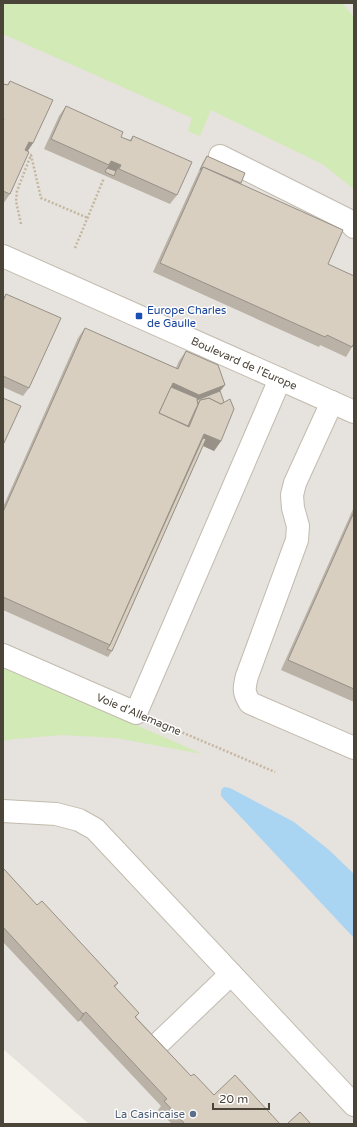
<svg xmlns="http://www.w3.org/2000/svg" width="357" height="1127" font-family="'Varela Round',sans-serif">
<rect width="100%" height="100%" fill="#f6f3ec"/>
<path fill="#e6e2dd" d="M3 3H354V1124H89L3 1049Z"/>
<g fill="#d2eab5">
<path d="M3 3H342L354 17V189L322 164 211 110 200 136 188 131 192 118 3 34Z"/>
<path d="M3 666 202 754 116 738 62 735 14 739 3 741Z"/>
</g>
<path fill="#a9d4f2" d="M224 787 230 788 294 822 329 850 354 874V938L221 796V790Z"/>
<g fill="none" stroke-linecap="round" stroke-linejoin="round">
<defs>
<g id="minor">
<path d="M220 156 346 219 354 227"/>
<path id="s1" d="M3 256 354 412"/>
<path d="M332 402 295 483 292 495 293 508 298 526 297 540 247 676C244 688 243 692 250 703L354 748"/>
<path d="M3 655 136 713 280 379"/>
<path d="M3 811 56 814 79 820 95 829 354 1105"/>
<path d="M161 1041 231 974"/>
</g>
</defs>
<use href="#minor" stroke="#c2bbae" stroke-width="24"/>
<g stroke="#c4b79f" stroke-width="2.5" stroke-dasharray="2 2" stroke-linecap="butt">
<path d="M21 224 16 201 17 191 31 155 41 198 88 218"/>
<path d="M75 248 104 178"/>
<path d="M153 720 275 772"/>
</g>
<use href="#minor" stroke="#fff" stroke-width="22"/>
</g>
<g fill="#bab2a6">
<path d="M10 81 33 143 28 151 10 194 3 204V84L7 85Z"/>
<path d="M66 106 121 137 130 140 133 136 177 195 170 204 44 149 59 116Z"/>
<path d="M207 156 241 183 328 264 352 347 346 357 320 345 319 347 153 272 203 162Z"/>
<path d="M6 294 29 388 23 396 3 387V298Z"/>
<path d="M85 328 176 368 179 361 186 351 220 391 221 441 214 451 203 446 112 651 108 657 3 610V507L78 338Z"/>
<path d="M354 507V702L281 670Z"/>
<path d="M3 868 37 905 118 983 115 987 139 1013 136 1017 191 1076 214 1095 280 1124H172L158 1110 161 1106 80 1020 78 1022 3 942Z"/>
</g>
<g fill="#979187">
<path d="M29 142 33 143 26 153 24 148Z"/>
<path d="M111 161 121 165 114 174 105 171 109 165Z"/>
<path d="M173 383 225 385 218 394 195 403 167 393Z"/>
<path d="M204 434 221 441 214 451 199 444Z"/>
<path d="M86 1012 80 1020 78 1022 83 1014Z"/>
</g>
<g fill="#d8cfc1" stroke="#979187">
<path d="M10 81 53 100 33 143 29 142 25 150 29 152 10 194 3 191V121L4 119 3 118V84L8 85Z"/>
<path d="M66 106 123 132 121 137 131 141 133 136 192 162 177 195 119 169 121 165 111 161 109 165 51 139Z"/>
<path d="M207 156 245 173 241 183 203 167 200 170Z"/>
<path d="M203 167 343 230 328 264 354 276V343L352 347 327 335 325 337 160 263Z"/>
<path d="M107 168 116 171 114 176 105 172Z"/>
<path d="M6 294 61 318 29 388 3 376V301Z"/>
<path d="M85 328 178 369 186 351 218 365 225 385 199 395 173 383 159 413 189 427 200 400 209 398 221 404 230 399 234 409 221 441 204 434 110 645 3 597V512Z"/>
<path d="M171 387 197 398 198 404 188 426 159 413Z"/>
<path d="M220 391 224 402 221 404 209 398 200 400 198 404 197 400Z"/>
<path d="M3 398 21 406 3 445Z"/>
<path d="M203 438 206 439 112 651 107 649 110 645Z"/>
<path d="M354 512V689L288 660Z"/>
<path d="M3 868 37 905 42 901 118 983 114 986 139 1013 135 1017 191 1076 194 1074 214 1095 235 1075 280 1124H185L164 1101 167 1099 86 1012 83 1014 3 927Z"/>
<path d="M300 1112 311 1124H287Z"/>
</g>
<rect fill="#1a4fb4" stroke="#fff" stroke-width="1.5" x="135" y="312" width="8" height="8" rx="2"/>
<circle fill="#5c6f8a" stroke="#fff" stroke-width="1.5" cx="193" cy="1114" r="4"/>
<g text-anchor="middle" stroke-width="3" stroke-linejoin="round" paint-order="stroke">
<g font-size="11" fill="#164399" stroke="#fff" text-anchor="start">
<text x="147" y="314">Europe Charles<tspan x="147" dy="13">de Gaulle</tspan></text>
</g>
<g font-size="11" fill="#4b4439" stroke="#fff">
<text dy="4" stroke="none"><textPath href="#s1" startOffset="264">Boulevard de l'Europe</textPath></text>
<text transform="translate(139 714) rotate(23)" y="4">Voie d'Allemagne</text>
</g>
<g font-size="11" fill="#4e5e75" stroke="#fff" text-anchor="end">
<text x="185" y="1118">La Casincaise</text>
</g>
</g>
<rect width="357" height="1127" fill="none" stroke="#4b4439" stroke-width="8"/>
<path d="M213 1103v6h56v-6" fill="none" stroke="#4b4439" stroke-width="2"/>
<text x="219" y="1103" font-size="12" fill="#4b4439" stroke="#ffffff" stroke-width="3" paint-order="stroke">20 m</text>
</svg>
